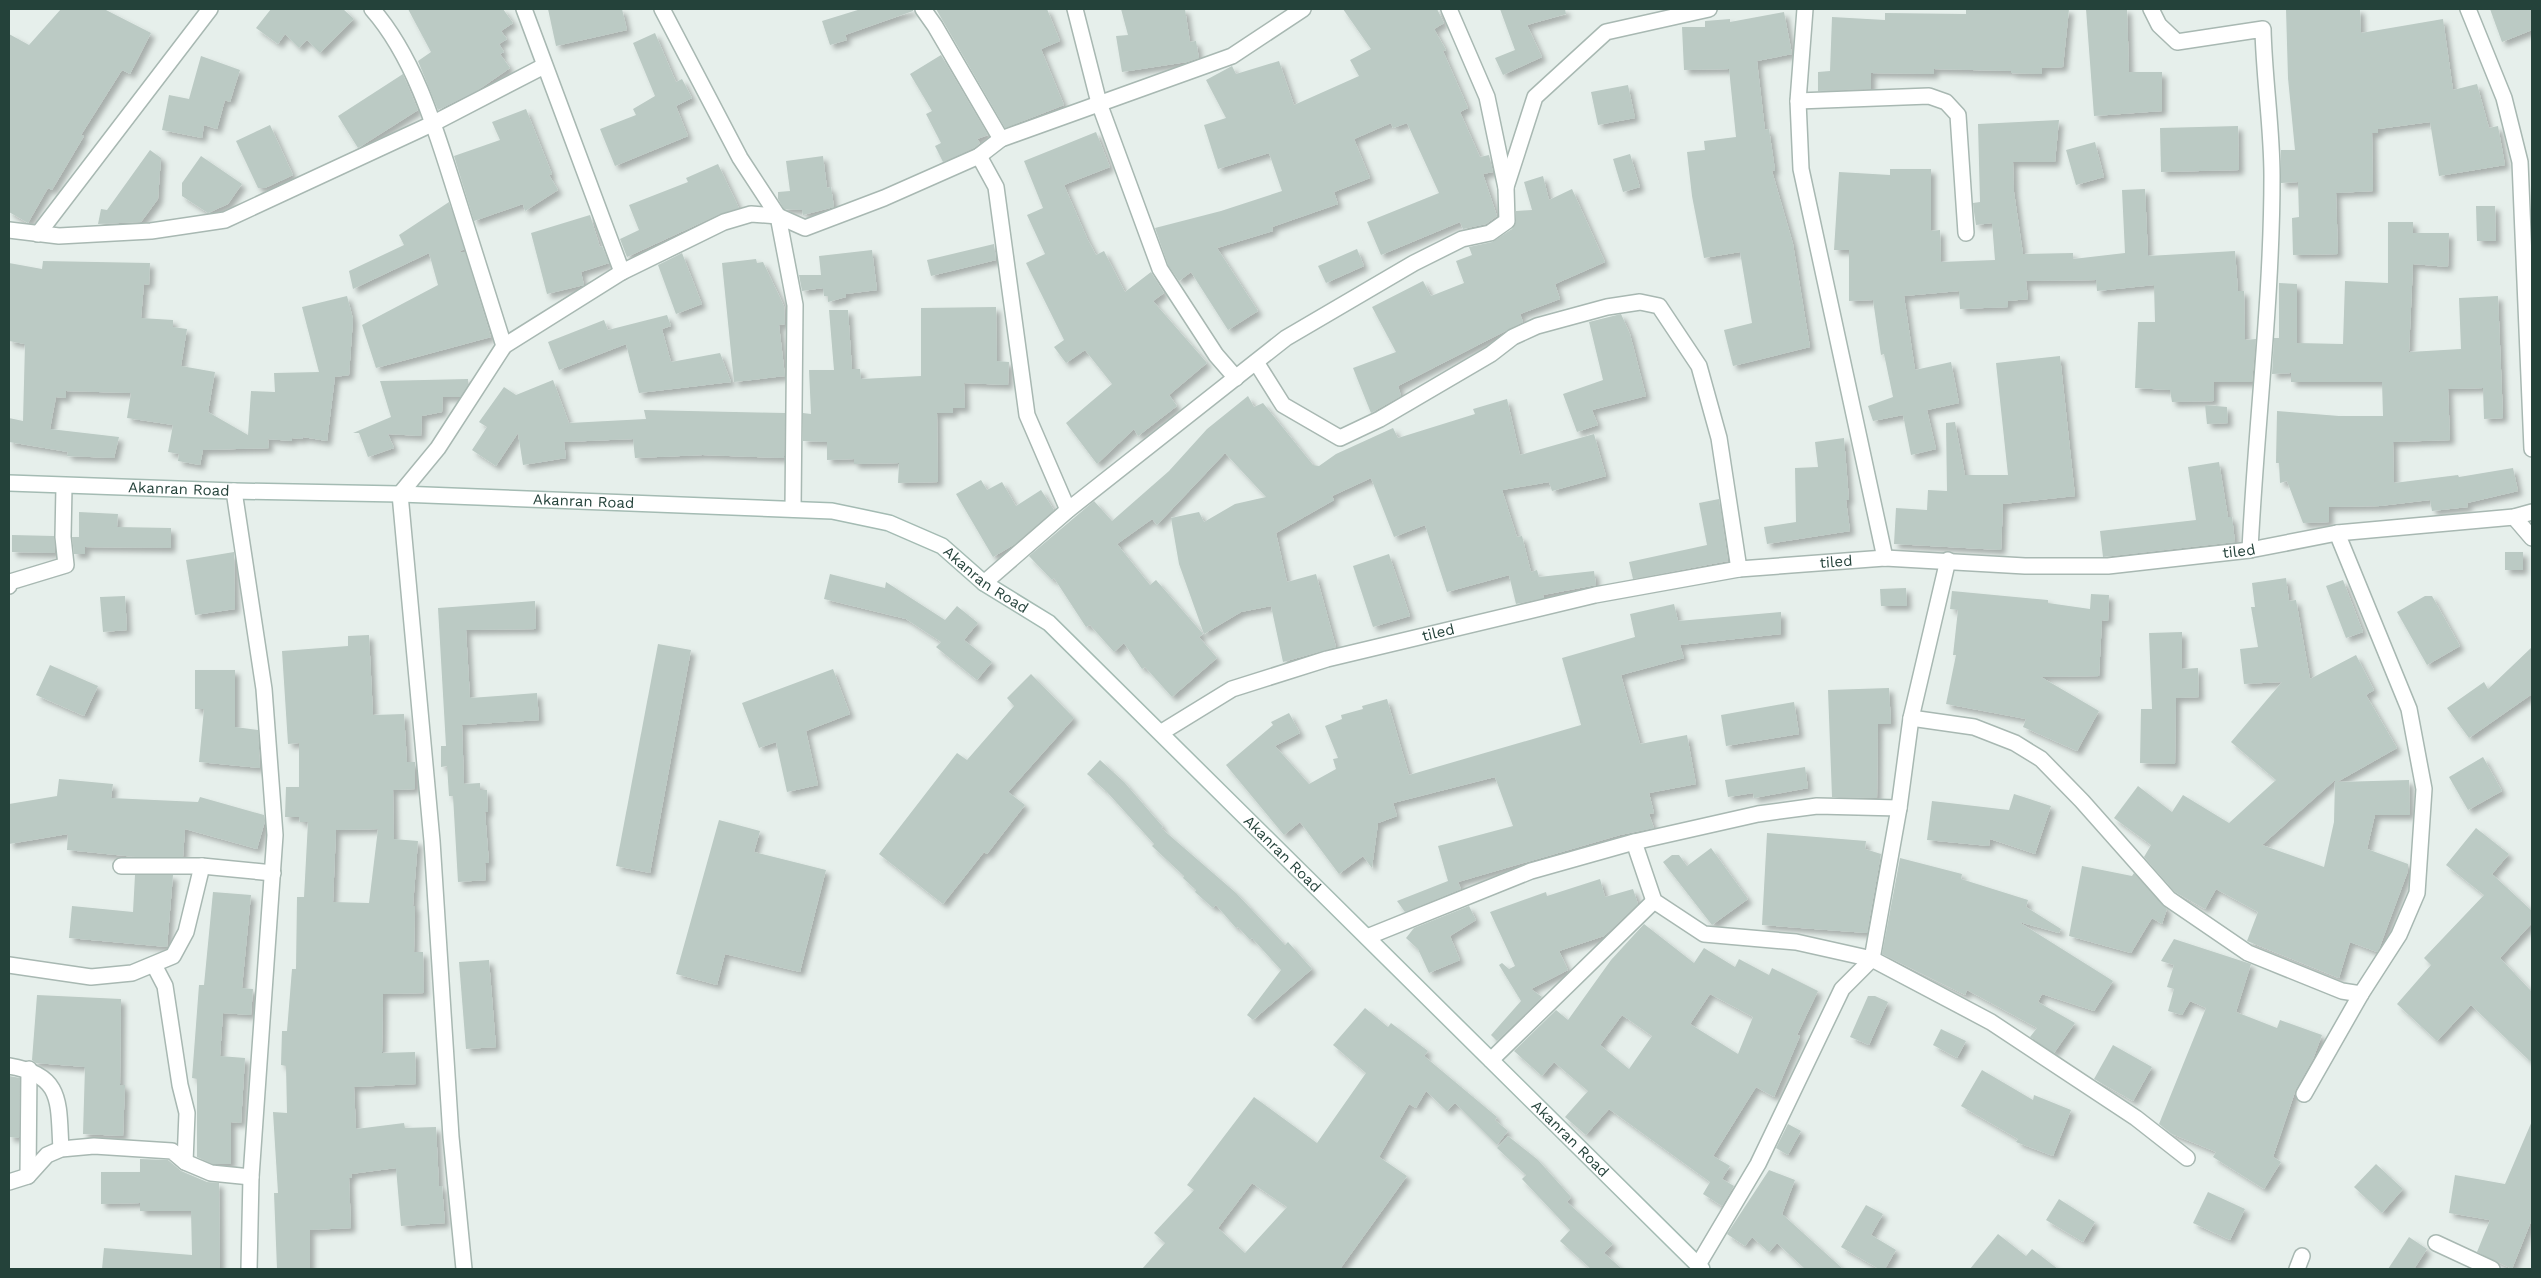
<svg xmlns="http://www.w3.org/2000/svg" width="2541" height="1278" font-family="'Work Sans',sans-serif">
<defs>
<filter id="shadow"><feDropShadow dx="4.5" dy="4.5" stdDeviation="2.5" flood-color="#0004"/></filter>
</defs>
<rect width="100%" height="100%" fill="#e6efeb"/>
<g fill="#bbcac4" fill-rule="evenodd" filter="url(#shadow)">
<path d="M61 9H104L151 33 130 74 122 70 81 135 84 136 52 190 48 188 28 223 9 212V34L29 45Z"/>
<path d="M271 9H343L354 19 320 53 307 40 299 48 285 34 278 44 256 28Z"/>
<path d="M408 9H503L513 23 501 31 507 39 499 44 504 52 500 54 510 68 478 90 438 110 418 61 431 52Z"/>
<path d="M548 9H622L627 30 556 46Z"/>
<path d="M861 9H913V11L845 35 847 40 830 45 822 21Z"/>
<path d="M936 9H1047L1060 41 1041 49 1064 105 1005 128Z"/>
<path d="M1121 9H1185L1190 42 1196 41 1199 58 1187 62 1122 72 1116 36 1128 35Z"/>
<path d="M1343 9H1437L1444 23 1434 29 1446 50 1443 51 1468 108 1460 112 1480 157 1489 155 1493 172 1483 174 1497 216 1486 224 1463 229 1460 222 1381 255 1367 222 1439 193 1407 123 1393 128 1391 123 1354 139 1370 178 1334 192 1338 204 1272 227 1273 231 1217 248 1258 311 1228 330 1191 272 1179 281 1168 265 1155 228 1221 211 1282 191 1269 153 1218 169 1204 125 1226 118 1206 80 1232 66 1236 74 1279 61 1294 105 1359 76 1350 60 1371 49Z"/>
<path d="M1500 9H1565L1566 14 1527 25 1542 57 1503 75 1495 58 1515 50Z"/>
<path d="M1966 9H2069L2063 67 2042 68V74L2011 73V71L1934 69V74L1871 73V89L1818 91V72L1830 71 1832 17 1885 20V13L1966 14Z"/>
<path d="M2086 9H2127L2129 72H2162V111L2094 116Z"/>
<path d="M2286 9H2360L2361 33 2443 19 2453 90 2477 84 2489 128 2498 126 2505 165 2439 176 2430 122 2378 129V133H2372L2373 191 2336 193 2338 254 2293 255 2292 218 2299 217 2298 182 2281 183V150H2295L2288 78Z"/>
<path d="M2490 9H2532V30L2502 42Z"/>
<path d="M1784 12 1792 54 1757 61 1765 130 1769 129 1775 170 1772 171 1793 244 1810 347 1733 366 1724 330 1752 323 1740 252 1704 258 1692 196 1687 152 1705 150 1704 141 1736 137 1729 69 1684 70 1682 27H1705V21L1730 19V22Z"/>
<path d="M655 33 676 82 682 79 692 98 676 106 688 136 615 166 600 129 636 115 633 109 655 96 633 43Z"/>
<path d="M941 55 988 135 977 139 980 143 974 148 943 162 935 146 941 143 926 114 932 111 910 74Z"/>
<path d="M201 56 240 70 230 102 225 100 217 129 204 125 202 138 162 130 169 95 189 99Z"/>
<path d="M403 74 418 110 358 148 338 116Z"/>
<path d="M1628 85 1635 118 1598 125 1591 92Z"/>
<path d="M526 109 552 174 549 175 558 190 525 211 523 204 474 221 454 156 500 140 492 122Z"/>
<path d="M2059 120 2055 162H2013L2014 192 2023 254 2073 253V259L2125 253 2122 190 2145 189 2148 256 2235 251 2238 291H2244L2245 340 2256 339 2252 382H2214V401L2172 402 2170 390 2135 388 2138 322H2155L2154 285 2097 291 2096 280 2026 281 2028 299 2008 301V307L1960 309 1959 291 1904 296 1915 370 1951 362 1959 403 1927 410 1936 449 1911 455 1903 415 1873 421 1868 406 1893 397 1884 354 1881 355 1873 300 1849 301V250H1834L1839 172 1890 175V169H1931V231L1940 230 1941 262 1995 260 1992 223 1976 225 1974 212 1973 203 1980 202 1978 124Z"/>
<path d="M270 125 293 175 265 188H258L236 141Z"/>
<path d="M2238 126 2239 170 2161 172 2160 128Z"/>
<path d="M1096 132 1110 167 1064 185 1087 238 1096 255 1104 251 1125 292 1151 272 1164 293 1153 301 1207 363 1169 395 1177 406 1138 436 1134 429 1097 464 1066 423 1112 384 1085 350 1066 363 1054 347 1064 340 1026 263 1045 254 1027 215 1043 208 1024 161Z"/>
<path d="M2095 142 2104 177 2076 185 2066 150Z"/>
<path d="M150 150 161 158 158 199 141 222 98 224 101 209 107 210Z"/>
<path d="M1630 154 1640 187 1623 192 1613 159Z"/>
<path d="M201 156 242 184 228 204 208 213 182 196V183Z"/>
<path d="M823 156 827 188 831 187 834 207 803 215 802 210 784 209 778 199V192L790 191 786 161Z"/>
<path d="M718 164 739 208 720 214 627 257 620 239 639 230 629 205 688 182 686 178Z"/>
<path d="M1543 176 1549 200 1572 189 1605 262 1555 284 1560 299 1520 314 1523 322 1398 386 1401 396 1371 413 1353 368 1396 352 1372 307 1423 281 1431 296 1464 283 1456 261 1472 255 1469 247 1492 242 1512 229 1516 221V211L1532 210 1524 182Z"/>
<path d="M449 202 464 249 459 252H465L491 337 376 368 362 325 438 285 429 253 353 289 349 271 404 245 399 235Z"/>
<path d="M2476 206H2495L2496 241H2477Z"/>
<path d="M590 215 600 247 602 246 609 263 581 272 584 285 547 294 531 233Z"/>
<path d="M2388 222H2413V233H2449L2448 267 2413 264 2409 352 2461 349 2459 298 2498 296 2503 418 2484 419 2483 388 2448 389 2450 440 2393 442 2394 483 2458 475 2459 477 2513 468 2518 491 2467 503 2468 507 2432 511 2430 500 2380 506 2329 507V522L2303 523 2287 481 2280 483 2279 463H2276L2277 411 2339 416H2383L2382 382H2291V373L2272 374 2274 338H2279V283L2297 284V343L2343 344 2345 281 2388 283Z"/>
<path d="M994 244 996 260 931 276 927 260Z"/>
<path d="M1357 249 1364 266 1326 283 1318 266Z"/>
<path d="M872 250 877 290 846 294V297L828 302V296H824L823 288 802 291 799 275H821L819 256Z"/>
<path d="M682 253 702 304 676 314 658 265Z"/>
<path d="M756 259 757 263 763 262 784 306 785 324 779 325 785 376 734 382 722 263Z"/>
<path d="M43 261 150 263 149 285 144 284 141 318 173 320V327L187 329 181 366 215 372 208 412 248 435 251 391 275 392 274 373 319 372 302 307 347 296 353 319 349 375 335 377 327 441 303 437 302 439 292 438V441L268 439 269 448 203 450 200 465 178 461 179 454 168 452 173 425 127 418 131 393 66 391V398L56 397 50 429 119 437 114 458 67 456 68 452 9 442V418L23 421 25 344 9 341V263L42 269Z"/>
<path d="M996 307 997 361 1009 362 1008 385 964 383 965 408H953V413H937L938 482 898 483 899 463 854 464V459L827 460V442L803 441V413L811 414 809 370H834L829 310H848L852 369H860L861 379 921 376V308Z"/>
<path d="M1621 314 1630 334 1646 396 1592 410 1598 425 1577 432 1563 394 1603 380 1589 322Z"/>
<path d="M667 315 671 326 662 329 671 362 720 353 731 382 639 393 626 344 559 370 548 342 604 320 608 330Z"/>
<path d="M2060 356 2075 496 2003 504 2001 550 1894 544 1896 508 1927 510 1928 490 1947 491 1946 423 1955 422 1965 475H2008L1996 363Z"/>
<path d="M468 379V385L460 397H443L442 412 422 416 421 436 388 434 394 448 368 457 359 433H353L391 417 380 381Z"/>
<path d="M553 380 569 423 646 419 644 410 785 413 784 458 703 455 635 458 633 439 564 442 566 458 523 465 518 433 496 466 472 450 487 427 479 422 504 387 516 395Z"/>
<path d="M1248 396 1254 407 1263 403 1313 465 1319 466 1336 454 1393 428 1398 438 1475 414 1473 409 1507 399 1520 455 1594 434 1606 476 1552 491 1549 482 1502 490 1517 537 1522 536 1531 572 1537 570 1539 577 1594 571 1596 585 1543 595 1544 598 1516 604 1509 575 1447 592 1425 525 1394 537 1371 478 1332 496 1334 500 1276 533 1287 582 1316 574 1336 647 1283 662 1271 606 1241 612 1204 634 1179 564 1171 518 1199 512 1204 522 1235 504 1266 497 1225 453 1157 525 1152 519 1117 544 1150 585 1156 580 1203 634 1199 637 1217 658 1172 697 1145 667 1142 669 1124 643 1114 652 1090 625 1086 627 1054 578 1052 580 1029 556 1094 501 1112 521 1169 471 1207 429Z"/>
<path d="M2205 405 2227 407 2228 423 2207 424Z"/>
<path d="M1844 438 1849 500H1846L1850 531 1767 544 1764 527 1796 522 1795 468 1818 467 1815 442Z"/>
<path d="M2219 462 2228 517H2232L2235 542 2103 557 2100 531 2196 520 2188 467Z"/>
<path d="M981 480 987 490 1002 482 1016 506 1041 490 1054 510 1015 544 993 557 956 494Z"/>
<path d="M1719 499 1728 561 1633 579 1629 562 1707 545 1699 503Z"/>
<path d="M79 512 118 514 117 527 171 528V548L85 547V554H74L72 537H79Z"/>
<path d="M12 535 54 536 55 553 12 552Z"/>
<path d="M234 552 235 609 195 615 186 560Z"/>
<rect x="2505" y="552" width="18" height="18"/>
<path d="M1389 554 1410 616 1373 627 1353 566Z"/>
<path d="M830 574 885 588 886 582 945 620 957 606 978 623 964 640 992 662 977 680 936 647 941 642 906 619 824 599Z"/>
<path d="M2286 578 2289 601 2296 600 2310 679 2356 655 2374 690 2366 695 2397 748 2337 782 2409 780 2410 815H2375L2367 849 2408 864V871L2379 949 2377 952 2350 942 2339 978 2247 941 2258 912 2216 889 2205 909 2175 892 2144 857 2151 845 2114 818 2138 786 2172 812 2183 795 2229 823 2276 780 2231 742 2282 682 2244 684 2240 649 2258 647 2251 607H2255L2252 583ZM2335 780 2334 822 2324 867 2262 845Z"/>
<path d="M2343 580 2363 632 2346 638 2326 586Z"/>
<path d="M1906 588 1907 606H1881L1880 589Z"/>
<path d="M1952 591 2048 600V603L2090 609 2091 594 2109 595 2108 621 2102 620 2099 676 2041 677 2099 711 2077 751 2023 727 2026 719 1946 704 1956 655H1953L1958 610 1950 609Z"/>
<path d="M125 596 127 630 103 632 100 597Z"/>
<path d="M2425 596H2432L2460 646 2427 665 2397 612Z"/>
<path d="M535 601 536 629 466 630 470 698 537 693 539 720 462 725 464 784 480 783V790H487L488 812H485L489 863H485L486 880 458 882 453 796H449L447 766 441 767V746H446L438 608Z"/>
<path d="M1674 604 1678 621 1781 612V634L1680 645 1684 658 1621 675 1640 744 1687 735 1696 784 1649 793 1654 813 1649 814 1654 828 1620 835 1458 882 1461 889 1405 912 1397 901 1448 881 1438 846 1513 826 1495 777 1393 803 1397 816 1378 823 1372 868 1363 856 1339 874 1300 822 1284 835 1226 765 1273 725 1271 722 1289 713 1300 733 1275 746 1309 784 1336 769 1333 759 1338 758 1325 726 1342 719 1341 715 1363 709 1362 706 1387 699 1409 775 1581 725 1562 658 1635 637 1630 614Z"/>
<path d="M2182 632V669L2198 668 2199 697 2176 698 2175 764 2140 763 2141 709H2152L2149 633Z"/>
<path d="M369 635 373 715 404 714 407 762H415V789L393 790 394 839 418 841 413 906H415L414 952H423L424 993 383 994 382 1053 415 1052 416 1084 354 1087 356 1129 404 1123 405 1128 436 1127 439 1186H442L445 1223 401 1226 396 1168 351 1174 352 1178H349L351 1228 310 1230V1269H277L274 1193H278L273 1112 287 1113 286 1066 281 1065 282 1031H287L292 969H296L297 897H304L308 822H300L299 817H285L286 787H299V743L288 744 282 651 348 646V636ZM378 829 369 903 333 902 336 830Z"/>
<path d="M658 644 691 650 650 873 616 866Z"/>
<path d="M2532 647V694L2469 738 2447 708 2484 682 2488 689Z"/>
<path d="M50 665 98 686 84 716 36 695Z"/>
<path d="M833 669 850 714 806 731 818 785 787 792 776 742 759 748 742 703Z"/>
<path d="M195 670H235V727L258 730 260 768 199 762 204 709H195Z"/>
<path d="M1031 674 1074 718 1008 792 1025 805 987 854 984 852 943 904 879 854 957 753 967 760 1014 706 1007 698Z"/>
<path d="M1889 688 1891 724H1878L1877 798 1832 797 1828 690Z"/>
<path d="M1794 702 1799 734 1726 746 1721 715Z"/>
<path d="M2483 757 2502 791 2468 810 2449 777Z"/>
<path d="M1100 760 1124 782 1163 827 1161 828 1236 893 1285 945 1288 942 1312 969 1253 1020 1247 1015 1281 970 1252 938 1250 940 1238 927 1236 928 1216 905 1213 908 1195 892 1196 890 1183 878 1184 876 1152 846 1154 844 1107 792 1087 774Z"/>
<path d="M1805 767 1808 788 1754 798 1753 793 1728 797 1725 780Z"/>
<path d="M59 779 113 784 111 798 198 802 200 797 264 815 265 821 257 849 185 829 183 857H136L67 850 68 834 9 844V804L57 796Z"/>
<path d="M2014 794 2051 806 2035 854 1990 839 1989 846 1927 840 1932 801 2009 810Z"/>
<path d="M719 820 760 831 754 852 826 870 800 972 725 954 717 985 676 974Z"/>
<path d="M2476 828 2509 854 2492 874 2532 911V923L2500 958 2532 992V1063L2471 1005 2437 1041 2397 1004 2431 965 2424 958 2484 895 2446 865Z"/>
<path d="M1767 833 1866 841 1865 849 1881 854 1867 933 1762 925Z"/>
<path d="M1711 848 1748 899 1712 925 1663 862 1672 855H1679L1687 866Z"/>
<path d="M1900 858 1962 874 1961 879 2028 900 2026 907 2061 929 2059 933 2019 922 2113 981 2094 1011 2042 994 2038 1002 2075 1023 2054 1053 2030 1037 2037 1028 1967 990 1965 995 1882 954Z"/>
<path d="M2082 866 2132 876 2134 873 2167 909 2162 924 2152 918 2131 953 2069 936Z"/>
<path d="M135 875H173L167 947 69 938 72 906 133 912Z"/>
<path d="M1600 879 1605 897 1633 889 1638 904 1604 936 1559 951 1568 970 1531 989 1542 997 1497 1041 1491 1035 1521 1001 1499 965 1502 963 1509 969 1515 966 1490 912 1546 892 1547 896Z"/>
<path d="M213 892 251 895 242 988 253 989 251 1015 223 1013 220 1056 245 1058 241 1123 231 1122V1164H213L197 1157V1079L192 1078 199 985H204Z"/>
<path d="M1469 906 1476 920 1450 936 1460 960 1429 973 1418 949 1406 938 1414 928Z"/>
<path d="M1644 924 1694 963 1704 948 1735 967 1739 959 1769 975 1772 968 1818 991 1797 1035 1800 1036 1774 1097 1756 1087 1713 1156 1730 1166 1722 1179 1734 1186 1722 1206 1703 1194 1710 1182 1609 1109 1586 1135 1565 1117 1588 1091 1554 1062 1542 1076 1514 1051 1556 1010 1568 1020 1611 960ZM1710 994 1753 1017 1738 1054 1690 1024ZM1622 1015 1652 1036 1629 1069 1600 1045Z"/>
<path d="M2174 939 2251 964 2236 1012 2277 1028 2280 1020 2322 1035 2313 1059 2296 1089 2273 1157 2281 1162 2264 1189 2213 1157 2216 1152 2172 1134 2159 1124 2206 1008 2190 1001 2182 1015 2168 1011 2174 989 2167 987 2174 965 2161 961Z"/>
<path d="M489 960 496 1047 466 1049 459 962Z"/>
<path d="M37 995 121 999 120 1085H125L123 1136 83 1134 85 1067 36 1063 32 1060Z"/>
<path d="M1868 996H1875L1888 1002 1869 1045 1850 1037Z"/>
<path d="M1365 1008 1388 1027 1391 1023 1428 1051 1424 1056 1497 1117 1495 1120 1508 1131 1497 1145 1455 1103 1447 1111 1426 1091 1416 1108 1409 1104 1379 1157 1407 1176 1340 1269H1142L1165 1243 1154 1233 1194 1190 1187 1185 1254 1097 1317 1143 1366 1073 1333 1045ZM1252 1183 1287 1207 1245 1253 1218 1228Z"/>
<path d="M1941 1029 1966 1041 1957 1058 1933 1045Z"/>
<path d="M2113 1045 2152 1067 2133 1101 2094 1079Z"/>
<path d="M1982 1070 2033 1100 2034 1095 2071 1110 2053 1156 2016 1142 2018 1139 1961 1106Z"/>
<path d="M9 1076 20 1078 19 1138 9 1137Z"/>
<path d="M2532 1121V1219L2512 1269 2477 1252 2490 1220 2449 1213 2455 1175 2505 1184Z"/>
<path d="M1788 1124 1801 1131 1788 1155 1776 1148Z"/>
<path d="M1508 1136 1538 1160 1571 1197 1567 1202 1613 1244 1604 1253 1622 1269H1591L1560 1241 1570 1230 1522 1179 1526 1175 1497 1148Z"/>
<path d="M140 1159 168 1160 181 1171 207 1182 219 1183 220 1269H102L104 1248 192 1255 191 1211H140V1203L101 1204V1172H140Z"/>
<path d="M2376 1164 2403 1189 2382 1213 2354 1187Z"/>
<path d="M1769 1170 1795 1180 1782 1214 1843 1269H1805L1777 1243 1769 1252 1752 1237 1745 1246 1727 1234Z"/>
<path d="M2208 1192 2245 1209 2230 1240 2193 1223Z"/>
<path d="M2059 1199 2095 1222 2083 1242 2046 1220Z"/>
<path d="M1866 1205 1883 1214 1871 1235 1896 1250 1885 1269H1879L1841 1247Z"/>
<path d="M1998 1234 2026 1256 2032 1249 2058 1269H1970Z"/>
<path d="M2409 1237 2427 1249 2414 1269H2388Z"/>
</g>
<g fill="none" stroke-linecap="round" stroke-linejoin="round">
<defs>
<g id="street">
<path d="M372 9C416 59 437 134 457 197 473 247 488 296 504 346"/>
<path d="M524 9 622 272"/>
<path d="M662 9 740 158 778 216 795 305 793 509"/>
<path d="M923 9 935 26 1001 139"/>
<path d="M1075 9 1099 103 1160 269 1216 355 1236 378"/>
<path d="M1805 9 1798 101 1801 169 1885 558"/>
<path d="M2151 9 2159 25 2177 42 2263 29C2264 78 2272 127 2272 176 2272 301 2256 425 2250 550"/>
<path d="M2468 9 2504 98 2520 162 2532 449"/>
<path d="M1798 101 1929 96 1946 102 1958 115 1966 233"/>
<path d="M979 156 996 187 1027 415 1068 510"/>
<path d="M1506 187 1535 97 1606 32 1709 9"/>
<path d="M9 230 59 236 151 231 225 220 434 123 544 66"/>
<path d="M38 234 210 9"/>
<path d="M1256 362 1283 405 1340 438 1380 419 1491 354 1513 337 1537 326 1607 307 1640 302 1659 306 1699 366 1719 438 1739 569"/>
<path d="M234 491 264 689 275 835 251 1177 249 1269"/>
<path d="M2514 517 2532 538"/>
<path d="M984 583 1068 510 1286 338 1414 263 1462 239 1490 233 1507 221 1506 188 1487 97 1449 9"/>
<path d="M9 586 10 582 66 565 63 537 64 487"/>
<path d="M1911 718 1974 727 2015 743 2041 759 2082 801 2169 899 2248 953 2342 991 2361 994"/>
<path id="s1" d="M1162 732 1232 689 1327 659 1595 595 1739 569 1885 558 2025 566H2108L2250 550 2337 533 2514 517 2532 512"/>
<path d="M1634 842 1654 901 1704 934 1796 942 1872 959 1991 1022 2136 1118 2187 1158"/>
<path d="M121 866H202L273 873"/>
<path d="M1367 937 1531 871 1634 842 1758 814 1817 806 1899 808"/>
<path d="M9 965 91 977 132 973 173 956 186 932 202 866"/>
<path d="M154 965 165 986 180 1085 187 1113 185 1162"/>
<path d="M1491 1060 1654 901"/>
<path d="M9 1066C64 1075 58 1103 61 1149"/>
<path d="M2304 1094 2361 994 2399 935 2417 893 2424 789 2409 709 2337 533"/>
<path d="M28 1176 29 1069"/>
<path d="M9 1182 28 1176 47 1155 61 1149 94 1146 172 1151 185 1162 211 1173 251 1177"/>
<path d="M2436 1243 2492 1269"/>
<path d="M1698 1265 1758 1164 1842 989 1872 959 1899 808 1911 718 1948 560"/>
<path d="M464 1269 451 1137 432 841 400 494 438 448 504 346 622 272 724 222 751 214 778 216 805 228 884 198 979 156 1001 139 1232 56 1303 9"/>
<path d="M2297 1269 2302 1256"/>
</g>
<g id="secondary">
<path id="s2" d="M9 483 234 491 400 494 832 511 889 523 942 546 984 583 1049 623 1702 1269"/>
</g>
</defs>
<use href="#street" stroke="#a8b8b2" stroke-width="18"/>
<use href="#secondary" stroke="#a4bbb3" stroke-width="18"/>
<use href="#street" stroke="#fff" stroke-width="15"/>
<use href="#secondary" stroke="#fff" stroke-width="15"/>
</g>
<g text-anchor="middle" stroke-width="5" stroke-linejoin="round" paint-order="stroke">
<g font-size="15" fill="#24423a" stroke="#f7fbf9">
<text dy="5" stroke="none"><textPath href="#s2" startOffset="170">Akanran Road</textPath></text>
<text dy="5" stroke="none"><textPath href="#s2" startOffset="575">Akanran Road</textPath></text>
<text dy="5" stroke="none"><textPath href="#s1" startOffset="1105">tiled</textPath></text>
<text dy="5" stroke="none"><textPath href="#s1" startOffset="701">tiled</textPath></text>
<text dy="5" stroke="none"><textPath href="#s2" startOffset="995">Akanran Road</textPath></text>
<text dy="5" stroke="none"><textPath href="#s1" startOffset="296">tiled</textPath></text>
<text dy="5" stroke="none"><textPath href="#s2" startOffset="1400">Akanran Road</textPath></text>
<text dy="5" stroke="none"><textPath href="#s2" startOffset="1805">Akanran Road</textPath></text>
</g>
</g>
<rect width="2541" height="1278" fill="none" stroke="#24423a" stroke-width="20"/>
</svg>
